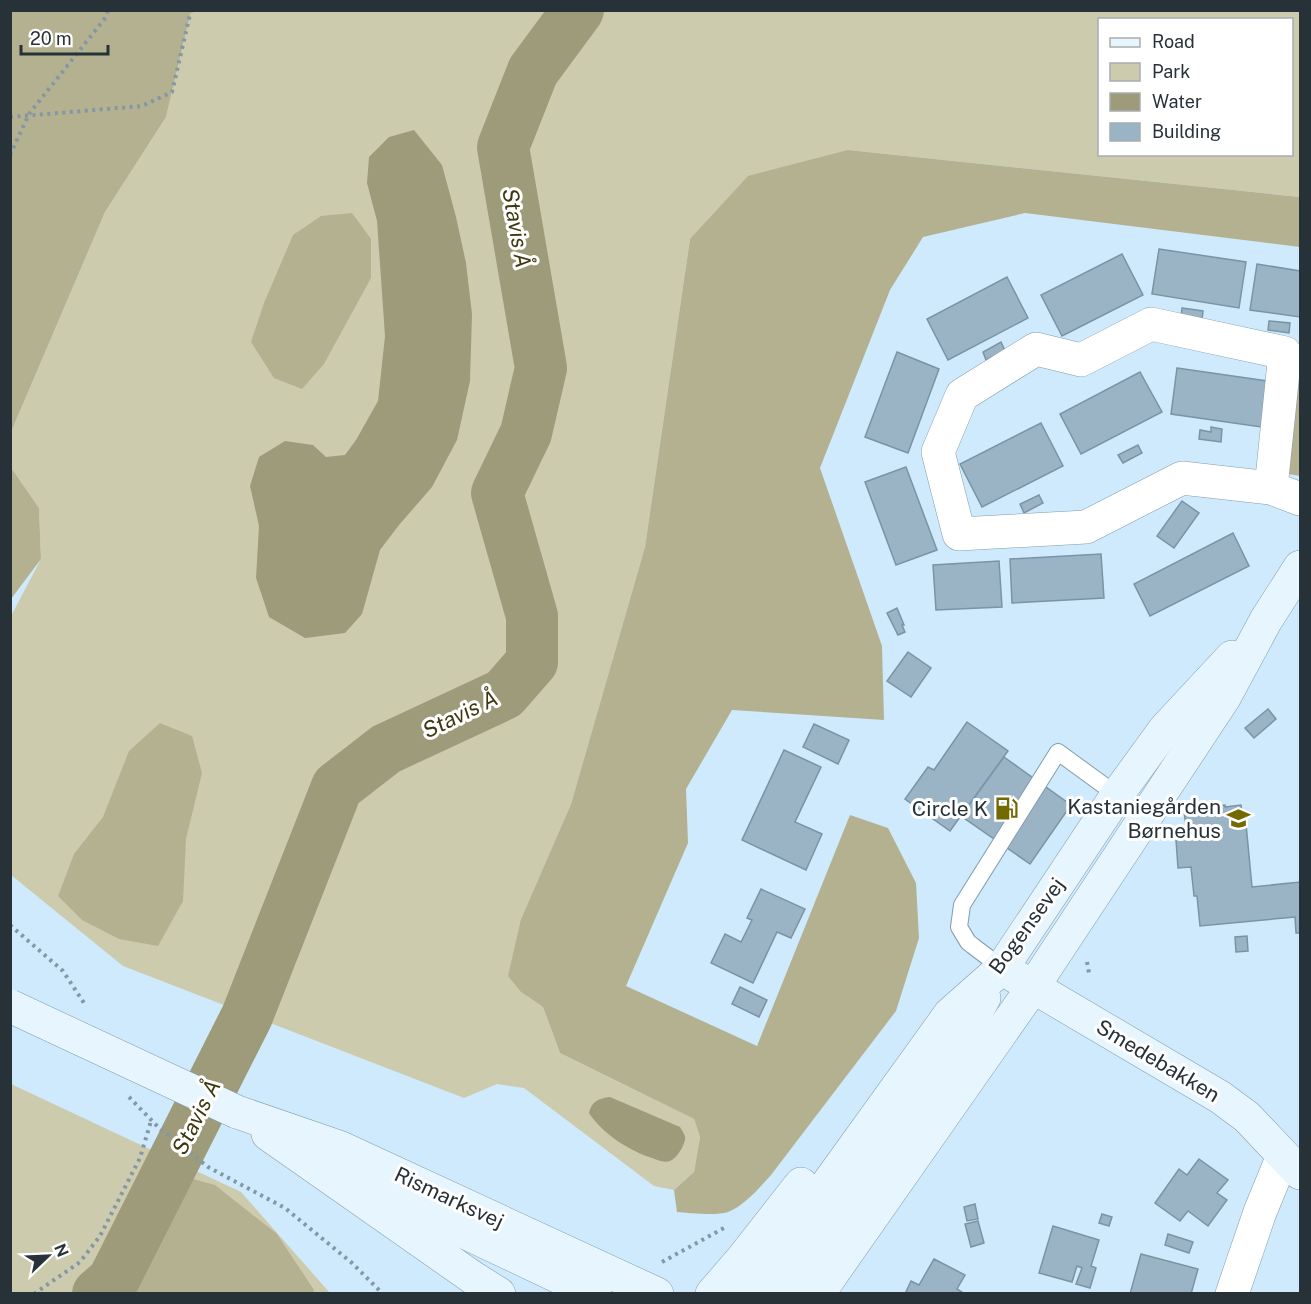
<svg xmlns="http://www.w3.org/2000/svg" width="1311" height="1304" font-family="'Public Sans',sans-serif">
<rect width="100%" height="100%" fill="#ceeafc"/>
<g fill="#cdcbae" fill-rule="evenodd">
<path d="M191 11H1300V197L848 150 690 239 645 547 571 804 521 919V992L543 1007 560 1053 694 1119 700 1137 694 1172 674 1190 654 1186 524 1088 497 1084 464 1098 123 966 11 875 10 618 41 559 39 508 12 469 11 432 105 212 166 117ZM1100 20H1292V154H1100Z"/>
<path d="M11 1084 241 1192 330 1293 11 1294Z"/>
</g>
<g fill="#b4b190">
<path d="M11 10 191 11 166 117 105 212 11 432 12 469 39 508 41 559 11 599Z"/>
<path d="M848 150 1300 197V247L1025 213 923 237 890 290 820 468 882 646 884 720 732 710 686 789 688 843 626 986 757 1046 850 815 888 828 916 883 919 938 896 1011 771 1175C760 1187 744 1206 728 1212 716 1216 690 1213 677 1212L674 1190 694 1172 700 1137 694 1119 560 1053 543 1007 521 992 508 976 521 919 571 804 645 547 690 239 748 176Z"/>
<path d="M352 213 371 239V278L324 364 302 389 274 378 251 342 264 303 293 235 321 216Z"/>
<path d="M1300 372V476L1283 473 1299 375Z"/>
<path d="M160 723 192 736 202 773 186 839 183 901 158 946 119 939 82 920 58 896 74 854 103 817 129 751Z"/>
<path d="M168 1172 215 1185 277 1234 314 1290 313 1293H108Z"/>
</g>
<g fill="#9e9b7b">
<path d="M414 130 442 165 456 217 466 263 472 314 470 381 457 440 432 487 399 525 380 550 362 614 345 633 305 638 269 617 256 578 259 526 250 486 259 457 285 441 313 445 326 457 345 455 356 440 378 401 385 336 377 221 367 183 369 157 389 137Z"/>
<path d="M610 1097 680 1127C686 1137 687 1137 682 1148 679 1153 675 1159 670 1161 663 1163 658 1160 652 1158 628 1150 603 1134 589 1113 591 1102 599 1098 610 1097Z"/>
</g>
<g fill="none" stroke-linecap="round" stroke-linejoin="round">
<path stroke="#9e9b7b" stroke-width="52" d="M98 1294 113 1281 247 1016 337 787 386 749 504 694 532 662V616L497 493 526 433 541 368 503 147 533 71 578 10"/>
</g>
<g fill="#9ab4c5" stroke="#7a94a4" stroke-width="1.5">
<path d="M1159 249 1246 262 1239 308 1152 294Z"/>
<path d="M1122 254 1143 295 1062 336 1041 295Z"/>
<path d="M1257 264 1300 271V317L1250 310Z"/>
<path d="M1007 277 1028 318 948 360 927 319Z"/>
<path d="M1182 308 1203 311 1202 320 1181 317Z"/>
<path d="M1269 321 1290 323 1289 333 1268 330Z"/>
<path d="M1001 342 1005 351 986 360 983 352Z"/>
<path d="M897 352 939 369 908 453 865 437Z"/>
<path d="M1177 368 1267 381 1261 427 1171 414Z"/>
<path d="M1140 372 1162 412 1081 454 1060 414Z"/>
<path d="M1041 423 1063 466 982 507 960 464Z"/>
<path d="M1211 427 1222 429 1221 442 1199 439 1200 430 1211 432Z"/>
<path d="M1138 445 1142 453 1123 463 1118 455Z"/>
<path d="M906 467 937 550 896 565 865 482Z"/>
<path d="M1039 495 1043 503 1024 513 1020 504Z"/>
<path d="M1182 501 1199 513 1174 548 1157 536Z"/>
<path d="M1233 533 1249 566 1150 616 1134 584Z"/>
<path d="M1101 554 1104 598 1012 603 1010 559Z"/>
<path d="M999 561 1002 607 936 610 933 565Z"/>
<path d="M897 608 904 625H902L905 632 898 635 887 613Z"/>
<path d="M908 652 931 668 911 697 887 681Z"/>
<path d="M1268 709 1276 719 1254 738 1245 728Z"/>
<path d="M967 722 1008 751 950 831 905 799 928 767 934 770Z"/>
<path d="M814 724 849 740 838 764 803 747Z"/>
<path d="M784 750 821 767 795 822 822 834 806 870 742 840Z"/>
<path d="M1004 757 1071 805 1030 864 961 816Z"/>
<path d="M1225 805V807L1241 805 1243 824H1246L1252 887 1300 882V933H1296L1295 917 1200 926 1197 896H1194L1191 867 1178 868 1176 840 1187 839 1184 809Z"/>
<path d="M761 889 805 909 791 938 777 932 753 983 711 963 725 934 741 942 752 920 747 918Z"/>
<path d="M1247 936 1248 951 1236 952 1235 937Z"/>
<path d="M740 987 767 1000 759 1017 732 1004Z"/>
<path d="M1199 1159 1228 1180 1217 1193 1227 1200 1208 1226 1188 1211 1180 1221 1155 1203 1179 1169 1187 1175Z"/>
<path d="M975 1204 978 1219 967 1221 964 1207Z"/>
<path d="M1102 1214 1112 1217 1109 1226 1099 1223Z"/>
<path d="M978 1221 984 1243 971 1247 965 1224Z"/>
<path d="M1053 1226 1099 1240 1091 1266 1096 1268 1090 1288 1076 1284 1082 1268 1077 1266 1072 1282 1039 1273Z"/>
<path d="M1168 1234 1193 1242 1189 1253 1165 1245Z"/>
<path d="M1141 1254 1198 1269 1191 1294H1130Z"/>
<path d="M934 1259 965 1275 957 1289 965 1294H905L911 1281 919 1285Z"/>
</g>
<g fill="none" stroke-linecap="round" stroke-linejoin="round">
<defs>
<path id="lane" d="M1002 968 973 946 968 942 959 927 962 905 1058 752 1117 795"/>
<g id="street">
<path d="M1271 488 1285 353 1151 324 1081 360 1036 349 962 395 938 452 959 534 1086 527 1182 478 1271 488 1300 499"/>
<path d="M1232 1294 1260 1212 1283 1156"/>
</g>
<g id="secondary">
<path d="M1013 975 1220 1097 1247 1117 1300 1173"/>
<path d="M237 1112 339 1147 657 1294"/>
<path d="M268 1134 472 1277 499 1294"/>
<path d="M346 1172 403 1203 595 1294"/>
<path d="M712 1294 743 1258 801 1184"/>
<path d="M752 1294 767 1268 950 1014 1002 968 1117 795 1165 729 1232 657"/>
<path d="M788 1294 795 1281 949 1060 984 998"/>
<path d="M818 1294 1033 987 1224 698 1266 620 1300 567"/>
</g>
</defs>
<use href="#lane" stroke="#829dad" stroke-width="18"/>
<use href="#street" stroke="#829dad" stroke-width="34"/>
<use href="#secondary" stroke="#829dad" stroke-width="34"/>
<g stroke="#8397a4" stroke-width="4" stroke-dasharray="3 4.5" stroke-linecap="butt">
<path d="M10 117 142 106 172 92 191 10"/>
<path d="M10 155 29 114 106 17 108 10"/>
<path d="M10 925 63 971 86 1006"/>
<path d="M1087 962 1089 973"/>
<path d="M129 1097 160 1129 208 1167 285 1208 352 1263 383 1294"/>
<path d="M662 1262 724 1228"/>
<path d="M34 1294 80 1262 100 1236 140 1158 151 1121"/>
</g>
<use href="#lane" stroke="#fff" stroke-width="16"/>
<use href="#street" stroke="#fff" stroke-width="33"/>
<use href="#secondary" stroke="#e7f5fe" stroke-width="33"/>
<defs>
<path id="secondary-bridge" d="M10 1006 237 1112"/>
</defs>
<use href="#secondary-bridge" stroke="#829dad" stroke-width="34" stroke-linecap="butt"/>
<use href="#secondary-bridge" stroke="#e7f5fe" stroke-width="33"/>
</g>
<defs>
<symbol id="fuel-bare" viewBox="-9 -9 18 18"><path d="M-5.5-6h7V0h2V4h1.3V-2.5L3-4.5l.8-.8L6-3V5H2.5V1h-1V6h-7ZM-4.2-4.7v3.2H.2V-4.7Z" fill="#726900" stroke="#fff" stroke-width="2.5" paint-order="stroke"/></symbol>
<symbol id="school-bare" viewBox="-9 -9 18 18"><path d="M0-5L7-2L0 1L-7-2ZM-4 1L0 2.5L4 1V4Q0 6-4 4Z" fill="#726900" stroke="#fff" stroke-width="2.5" paint-order="stroke"/></symbol>
</defs>
<g fill-rule="evenodd">
<use href="#fuel-bare" x="990" y="792" width="33" height="33"/>
<use href="#school-bare" x="1222" y="802" width="33" height="33"/>
</g>
<g text-anchor="middle" stroke-width="6" stroke-linejoin="round" paint-order="stroke">
<g font-size="21" fill="#263138" stroke="#fff" text-anchor="end">
<text x="1221" y="814">Kastaniegården<tspan x="1221" dy="24">Børnehus</tspan></text>
<text x="988" y="816">Circle K</text>
</g>
<g font-size="21" fill="#263138" stroke="#fff">
<text transform="translate(1027 926) rotate(-54)" y="7">Bogensevej</text>
<text transform="translate(1158 1061) rotate(31)" y="7">Smedebakken</text>
<text transform="translate(449 1198) rotate(25)" y="7">Rismarksvej</text>
</g>
<g font-size="22" font-style="italic" fill="#3d380e" stroke="#fff">
<text transform="translate(517 228) rotate(80)" y="8">Stavis Å</text>
<text transform="translate(460 714) rotate(-26)" y="8">Stavis Å</text>
<text transform="translate(196 1117) rotate(-63)" y="8">Stavis Å</text>
</g>
</g>
<rect width="1311" height="1304" fill="none" stroke="#263138" stroke-width="24"/>
<rect x="1098" y="18" width="195" height="138" fill="#ffffff" stroke="#a8adaf" stroke-width="1.5"/>
<rect x="1110" y="38" width="30" height="9" fill="#e7f5fe" stroke="#a8adaf" stroke-width="1.5"/>
<text x="1152" y="48" font-size="18" fill="#263138">Road</text>
<rect x="1110" y="63" width="30" height="18" fill="#cdcbae" stroke="#a8adaf" stroke-width="1.5"/>
<text x="1152" y="78" font-size="18" fill="#263138">Park</text>
<rect x="1110" y="93" width="30" height="18" fill="#9e9b7b" stroke="#a8adaf" stroke-width="1.5"/>
<text x="1152" y="108" font-size="18" fill="#263138">Water</text>
<rect x="1110" y="123" width="30" height="18" fill="#9ab4c5" stroke="#a8adaf" stroke-width="1.5"/>
<text x="1152" y="138" font-size="18" fill="#263138">Building</text>
<g transform="translate(48 1256) rotate(67)" stroke="#ffffff" stroke-width="4.5" paint-order="stroke">
<path d="M0-4.5L10 22L0 15L-10 22Z" fill="#263138"/>
<text y="-9" font-size="16" font-weight="bold" text-anchor="middle" fill="#263138">N</text>
</g>
<path d="M21 45v9h87v-9" fill="none" stroke="#263138" stroke-width="3"/>
<text x="30" y="45" font-size="18" fill="#263138" stroke="#ffffff" stroke-width="4.5" paint-order="stroke">20 m</text>
</svg>
